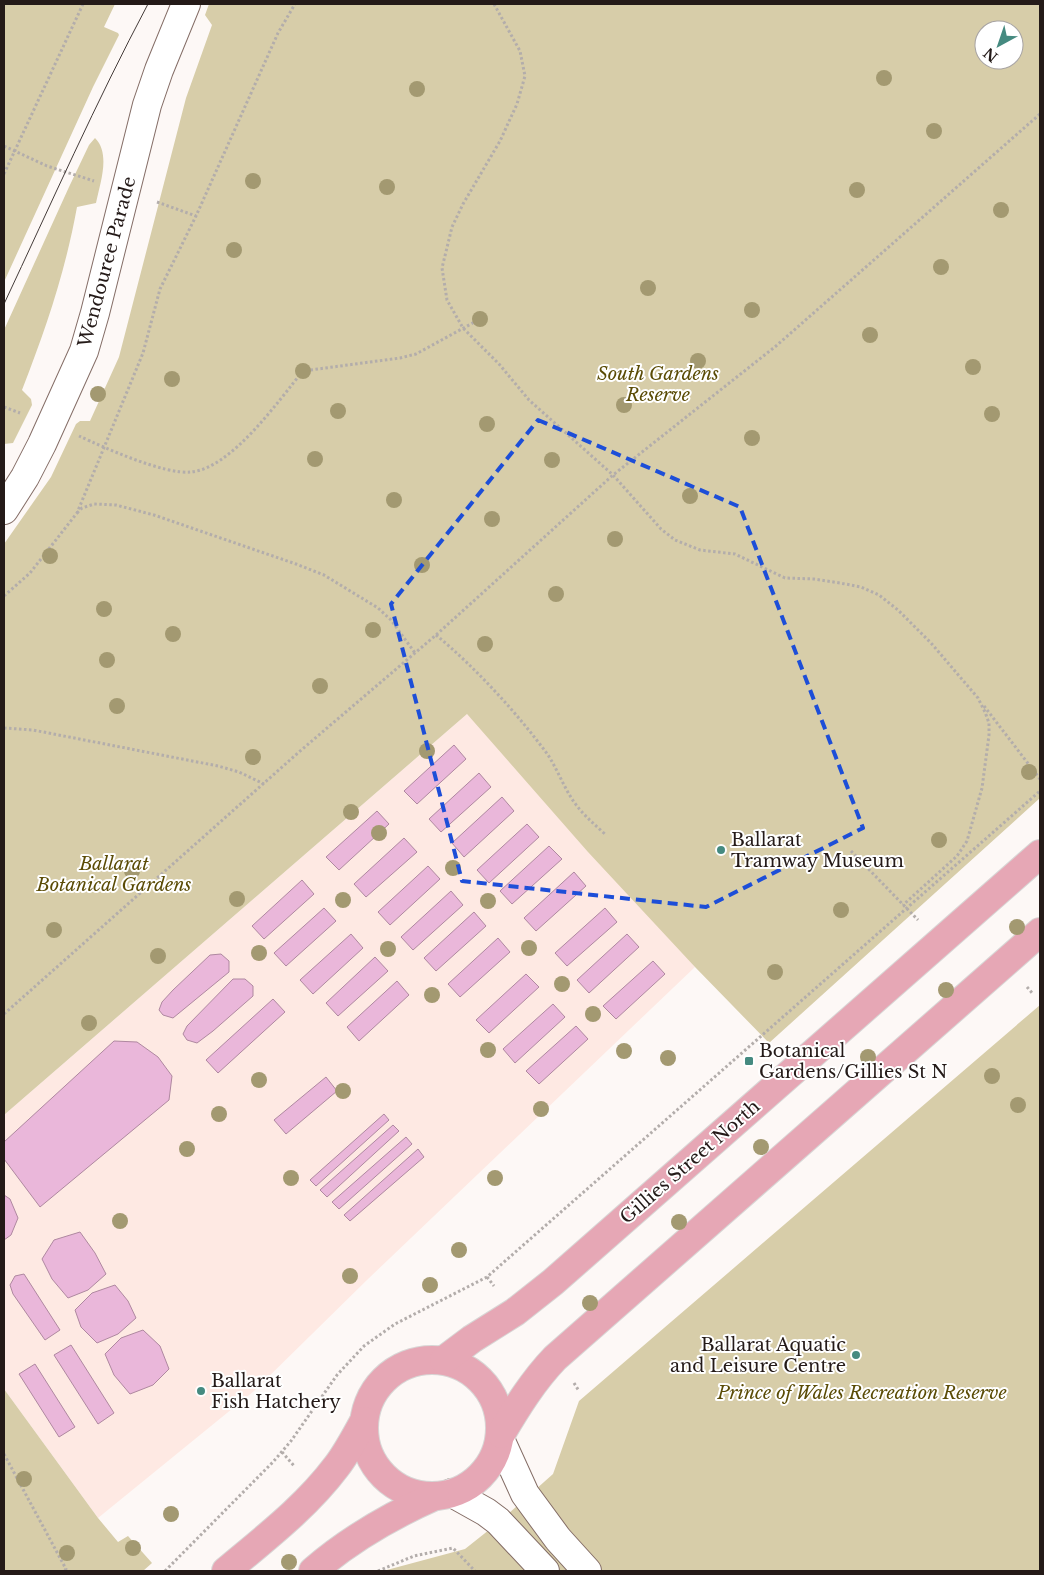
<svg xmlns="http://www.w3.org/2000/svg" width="1044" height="1575" font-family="'Libre Baskerville',serif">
<rect width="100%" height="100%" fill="#fdf8f6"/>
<path fill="#fee9e3" d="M467 714 602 842 695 967 368 1279 254 1391 98 1518 4 1389V1115Z"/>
<g fill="#d7cda9" fill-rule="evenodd">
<path d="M4 4H115L104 27 118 33 119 35 93 87 4 282Z"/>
<path d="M209 4H1040V798L769 1043 695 967 588 852 467 714 4 1115V544L51 477 76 424 80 421H90L119 357 186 98 212 25 205 15ZM984 30H1014V60H984Z"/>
<path d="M95 138C111 154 100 183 96 203L77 207C65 273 46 328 22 390L31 399 32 405 13 443 4 444V330L69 187 89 145Z"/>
<path d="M1040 1005V1571H383L465 1549 499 1522 553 1474 579 1401Z"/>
<path d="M4 1389 98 1518 118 1542 128 1536 152 1563 143 1571H4Z"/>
</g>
<g fill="#eab7da" stroke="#af88a0">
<path d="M454 745 466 759 417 804 404 791Z"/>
<path d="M479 773 491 787 441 832 429 819Z"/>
<path d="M502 797 514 811 464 857 452 843Z"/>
<path d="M377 811 389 824 339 870 326 857Z"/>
<path d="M527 824 539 837 489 883 477 870Z"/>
<path d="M404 838 417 852 366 897 354 884Z"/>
<path d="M549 846 562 859 512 904 500 891Z"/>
<path d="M428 866 440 879 390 925 378 912Z"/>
<path d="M574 872 586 886 536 931 524 918Z"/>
<path d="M302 880 314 894 264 939 252 926Z"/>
<path d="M451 891 463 905 413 950 401 937Z"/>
<path d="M324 908 336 921 286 966 274 953Z"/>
<path d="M605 908 617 922 567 966 555 953Z"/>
<path d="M474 912 486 926 436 971 424 958Z"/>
<path d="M351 934 363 948 313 994 300 980Z"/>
<path d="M627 934 639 947 589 993 577 980Z"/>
<path d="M498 938 510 952 460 997 448 984Z"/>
<path d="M221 954 229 961V972L173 1018 163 1015 159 1010 162 1002 173 990 210 955Z"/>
<path d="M375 957 388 971 338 1016 326 1003Z"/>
<path d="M653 961 665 974 616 1019 603 1006Z"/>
<path d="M526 974 539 987 489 1033 476 1020Z"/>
<path d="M233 979H245L253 986V996L213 1031 197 1043 187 1040 183 1034 187 1026Z"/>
<path d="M397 981 409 995 359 1041 347 1027Z"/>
<path d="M273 999 285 1012 218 1073 206 1060Z"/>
<path d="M553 1004 565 1017 515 1063 503 1049Z"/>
<path d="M576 1026 588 1039 539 1084 526 1071Z"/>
<path d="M114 1041 137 1042 158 1057 172 1076 169 1100 40 1207 4 1159V1142Z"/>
<path d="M326 1077 337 1091 286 1134 274 1120Z"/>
<path d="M384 1114 389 1120 316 1186 310 1180Z"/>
<path d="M393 1125 399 1131 327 1197 320 1190Z"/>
<path d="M406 1137 412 1144 339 1209 332 1202Z"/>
<path d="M418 1149 424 1157 350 1221 344 1215Z"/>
<path d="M4 1195 10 1199 18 1218 11 1235 4 1240Z"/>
<path d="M80 1232 95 1253 106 1274 88 1290 68 1298 52 1279 42 1259 54 1240Z"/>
<path d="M24 1274 60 1330 45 1340 13 1294 10 1285 15 1276Z"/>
<path d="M115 1285 128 1301 136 1318 118 1334 97 1343 81 1327 75 1310 92 1293Z"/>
<path d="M143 1330 160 1346 169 1369 153 1385 130 1394 114 1375 105 1354 121 1338Z"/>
<path d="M71 1345 114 1413 98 1424 54 1355Z"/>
<path d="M35 1364 75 1427 59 1437 19 1374Z"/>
</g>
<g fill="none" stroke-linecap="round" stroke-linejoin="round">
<defs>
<g id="minor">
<path d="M4 510 25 477 42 444 84 351 95 313 147 105 159 70 186 4"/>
<path d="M500 1439 525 1494 558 1539 587 1571"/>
<path d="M452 1493 486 1512 498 1521 545 1571"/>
</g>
<g id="major">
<circle cx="432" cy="1428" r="68"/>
<path d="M444 1360 472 1339 515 1312 553 1282 1040 854"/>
<path d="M501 1434C517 1407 533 1381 555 1358L1040 932"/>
<path d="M226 1571C264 1539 306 1507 336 1467 347 1453 355 1437 364 1421"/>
<path d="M313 1571C350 1539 390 1516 435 1496"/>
</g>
</defs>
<use href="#minor" stroke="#846d66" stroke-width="30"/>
<use href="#major" stroke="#d8d6d5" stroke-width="30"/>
<g stroke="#b3adab" stroke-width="3" stroke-dasharray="2.5 2.5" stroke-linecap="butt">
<path d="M494 4 520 51 525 76 517 104 500 141 463 204 452 227 442 268 447 300 463 328 499 364 529 400 613 475 661 529 675 540 700 550 735 554 785 578 814 579 840 583 861 587 879 595 898 610 931 643 978 698 985 712 989 723V735L982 788 967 841 957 856 903 905"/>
<path d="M4 146 47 166 94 181"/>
<path d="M4 174 83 4"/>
<path d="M157 202 196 216"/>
<path d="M4 407 20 413"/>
<path d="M79 436C105 448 165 475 191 472 232 468 278 401 303 371L400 358 416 354 480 319"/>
<path d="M77 513 82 508 94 504 116 505 154 515 296 564 324 575 378 608 391 620 415 653"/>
<path d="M4 596 30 573 77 513 143 353 160 289 196 216 278 33 295 4"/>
<path d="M436 635C475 667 518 714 548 755 557 769 563 785 572 799 581 813 593 823 606 835"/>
<path d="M984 706 1040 779"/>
<path d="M4 728 33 730 218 766 239 772 264 784"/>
<path d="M851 851 918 920"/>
<path d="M1027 987 1033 994"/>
<path d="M4 1014 299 752 436 635 613 475 776 346 1040 114"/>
<path d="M487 1277 494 1286"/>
<path d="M574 1383 579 1391"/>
<path d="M282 1452 295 1467"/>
<path d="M4 1454 66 1569 64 1571"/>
<path d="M165 1571 273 1462 291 1441 337 1375 364 1346 395 1324 487 1277 1040 791"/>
<path d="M378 1571 414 1556 453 1548 475 1571"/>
</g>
<use href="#minor" stroke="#fff" stroke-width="28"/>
<use href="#major" stroke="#e6a7b5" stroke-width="28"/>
<path stroke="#443b39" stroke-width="1" d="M4 304C51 204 96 102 148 4"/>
</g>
<g fill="#a39971">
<circle cx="884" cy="78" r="8"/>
<circle cx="417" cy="89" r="8"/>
<circle cx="934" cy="131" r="8"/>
<circle cx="253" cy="181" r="8"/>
<circle cx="387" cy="187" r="8"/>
<circle cx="857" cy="190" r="8"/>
<circle cx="1001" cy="210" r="8"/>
<circle cx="234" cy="250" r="8"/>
<circle cx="941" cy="267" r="8"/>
<circle cx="648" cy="288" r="8"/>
<circle cx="752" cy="310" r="8"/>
<circle cx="480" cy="319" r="8"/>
<circle cx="870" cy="335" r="8"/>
<circle cx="698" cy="361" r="8"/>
<circle cx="973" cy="367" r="8"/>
<circle cx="303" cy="371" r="8"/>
<circle cx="172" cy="379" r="8"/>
<circle cx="98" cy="394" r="8"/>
<circle cx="624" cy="405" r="8"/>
<circle cx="338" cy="411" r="8"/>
<circle cx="992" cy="414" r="8"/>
<circle cx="487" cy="424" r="8"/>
<circle cx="752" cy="438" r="8"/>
<circle cx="315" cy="459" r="8"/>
<circle cx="552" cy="460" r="8"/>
<circle cx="690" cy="496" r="8"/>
<circle cx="394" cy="500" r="8"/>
<circle cx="492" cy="519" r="8"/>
<circle cx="615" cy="539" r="8"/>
<circle cx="50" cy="556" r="8"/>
<circle cx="422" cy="565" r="8"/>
<circle cx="556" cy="594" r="8"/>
<circle cx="104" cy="609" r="8"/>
<circle cx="373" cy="630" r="8"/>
<circle cx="173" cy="634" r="8"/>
<circle cx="485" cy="644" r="8"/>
<circle cx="107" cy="660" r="8"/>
<circle cx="320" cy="686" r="8"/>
<circle cx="117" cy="706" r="8"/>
<circle cx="427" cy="751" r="8"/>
<circle cx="253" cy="757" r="8"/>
<circle cx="1029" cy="772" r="8"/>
<circle cx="351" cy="812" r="8"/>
<circle cx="379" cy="833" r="8"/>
<circle cx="939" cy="840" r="8"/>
<circle cx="453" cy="868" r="8"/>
<circle cx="132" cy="871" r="8"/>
<circle cx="237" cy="899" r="8"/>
<circle cx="343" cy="900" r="8"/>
<circle cx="488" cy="901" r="8"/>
<circle cx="841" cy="910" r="8"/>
<circle cx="1017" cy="927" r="8"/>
<circle cx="54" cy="930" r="8"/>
<circle cx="529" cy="948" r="8"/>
<circle cx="388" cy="949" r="8"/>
<circle cx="259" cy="953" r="8"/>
<circle cx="158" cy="956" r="8"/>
<circle cx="775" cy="972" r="8"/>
<circle cx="562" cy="984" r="8"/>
<circle cx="946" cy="990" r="8"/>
<circle cx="432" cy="995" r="8"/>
<circle cx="593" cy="1014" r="8"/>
<circle cx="89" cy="1023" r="8"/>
<circle cx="488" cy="1050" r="8"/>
<circle cx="624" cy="1051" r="8"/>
<circle cx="868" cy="1057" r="8"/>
<circle cx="668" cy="1058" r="8"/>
<circle cx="992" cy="1076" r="8"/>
<circle cx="259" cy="1080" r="8"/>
<circle cx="343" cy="1091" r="8"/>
<circle cx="1018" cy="1105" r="8"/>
<circle cx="541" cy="1109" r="8"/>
<circle cx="219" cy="1114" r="8"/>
<circle cx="761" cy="1147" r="8"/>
<circle cx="187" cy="1149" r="8"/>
<circle cx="291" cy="1178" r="8"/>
<circle cx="495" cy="1178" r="8"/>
<circle cx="120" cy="1221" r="8"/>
<circle cx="679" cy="1222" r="8"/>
<circle cx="459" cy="1250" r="8"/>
<circle cx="350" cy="1276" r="8"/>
<circle cx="430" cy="1285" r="8"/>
<circle cx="590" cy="1303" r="8"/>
<circle cx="24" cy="1479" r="8"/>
<circle cx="171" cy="1514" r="8"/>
<circle cx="133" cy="1548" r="8"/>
<circle cx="67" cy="1553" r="8"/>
<circle cx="289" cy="1562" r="8"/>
</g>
<path fill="none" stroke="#1d4ed8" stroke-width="4" stroke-dasharray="10 6" stroke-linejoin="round" d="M538 420 740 507 863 828 706 907 462 881 391 604Z"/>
<g fill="#458a80" stroke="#fff" stroke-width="2">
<circle cx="721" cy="850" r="5"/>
<rect x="744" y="1056" width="10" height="10" rx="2.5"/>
<circle cx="856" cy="1355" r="5"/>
<circle cx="201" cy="1391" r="5"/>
</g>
<g text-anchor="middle" stroke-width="4" stroke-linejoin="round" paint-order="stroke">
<g font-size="18" fill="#241a18" stroke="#fff">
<text transform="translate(107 262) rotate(-75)" y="6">Wendouree Parade</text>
<text transform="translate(690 1162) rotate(-41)" y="6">Gillies Street North</text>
</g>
<g font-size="18" font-style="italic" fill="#5a4b05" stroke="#fff">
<text x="658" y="380">South Gardens<tspan x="658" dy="21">Reserve</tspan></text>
<text x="114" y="870">Ballarat<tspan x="114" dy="21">Botanical Gardens</tspan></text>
<text x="862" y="1399">Prince of Wales Recreation Reserve</text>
</g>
<g font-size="18" fill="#241a18" stroke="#fff" text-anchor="start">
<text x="731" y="846">Ballarat<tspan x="731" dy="21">Tramway Museum</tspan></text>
<text x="759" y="1057">Botanical<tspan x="759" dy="21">Gardens/Gillies St N</tspan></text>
<text x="846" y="1351" text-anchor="end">Ballarat Aquatic<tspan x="846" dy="21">and Leisure Centre</tspan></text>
<text x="211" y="1387">Ballarat<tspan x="211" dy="21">Fish Hatchery</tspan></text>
</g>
</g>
<rect width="1044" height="1575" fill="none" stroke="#241a18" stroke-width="10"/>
<g transform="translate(999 45) rotate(220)"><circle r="24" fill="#ffffff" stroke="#a7a3a3"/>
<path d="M0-4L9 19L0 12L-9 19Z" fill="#458a80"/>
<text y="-8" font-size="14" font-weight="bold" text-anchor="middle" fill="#241a18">N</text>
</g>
</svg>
